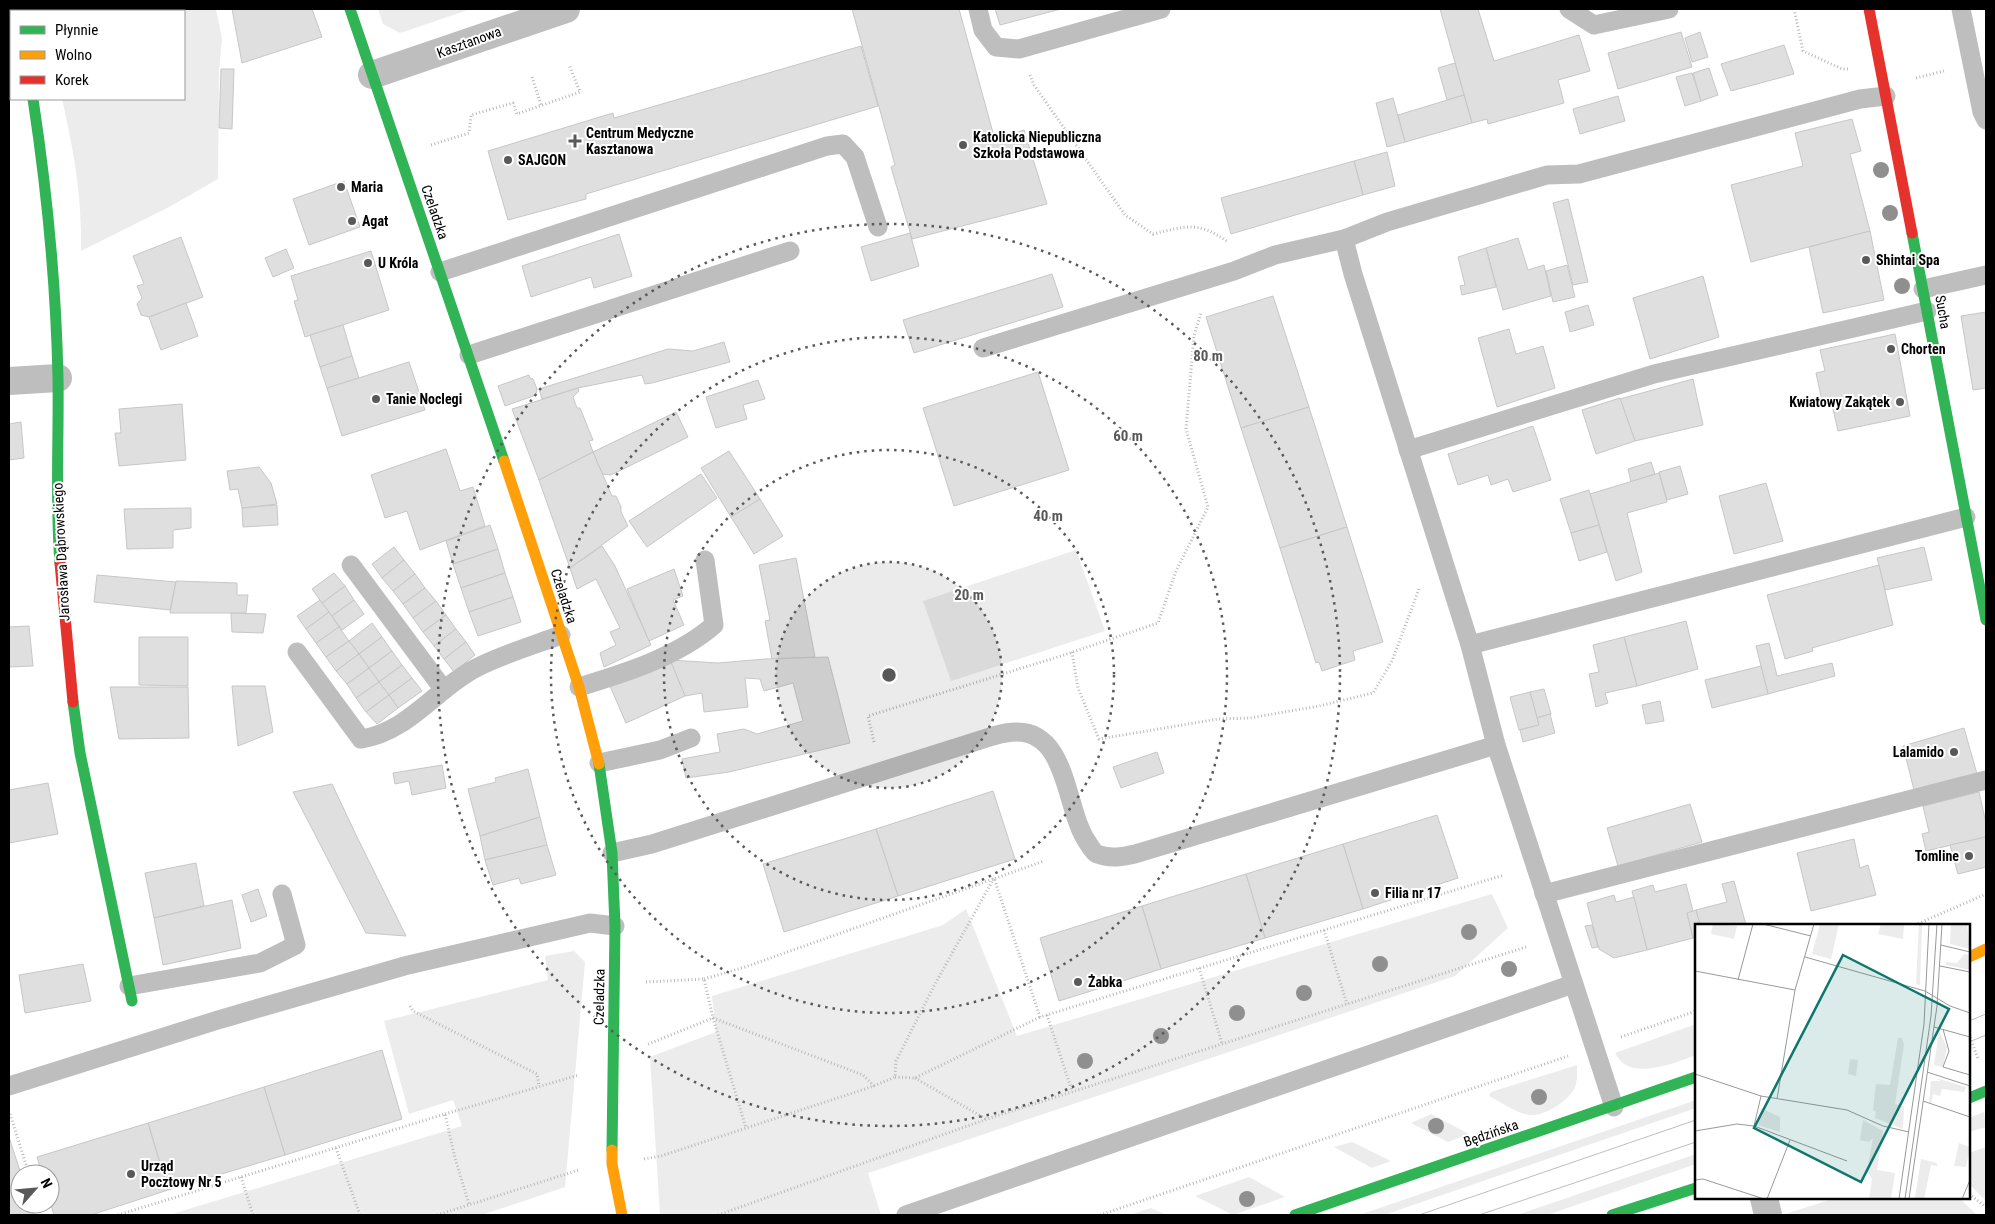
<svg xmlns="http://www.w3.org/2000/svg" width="1995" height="1224" font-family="'Roboto Condensed',sans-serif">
<rect width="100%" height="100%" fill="#fff"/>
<g fill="#ececec">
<path d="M68 9H216L222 39 219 71 218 179 169 207 81 251C82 195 74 153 62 99H184V11H59Z"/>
<path d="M378 9H471L400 33 383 24Z"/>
<path d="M1076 550 1105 631 951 681 923 601Z"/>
<path d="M1492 894 1508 928 1455 976 868 1173 881 1215H660L650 1057 716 1032 712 996 943 925 966 909 1017 1036Z"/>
<path d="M574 951 585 962 565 1187 482 1215H169L462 1126 453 1100 409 1114 384 1021 548 980 545 956Z"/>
<path d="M1696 1024V1055C1678 1062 1640 1077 1623 1063 1620 1061 1617 1056 1615 1053Z"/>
<path d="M1577 1065C1577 1074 1578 1083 1573 1091 1565 1103 1543 1117 1529 1115 1516 1113 1501 1102 1489 1096L1491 1092Z"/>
<path d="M1696 1100V1108L1384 1215H1359Z"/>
<path d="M1984 1112 1986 1127 1969 1132V1118Z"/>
<path d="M1431 1114 1469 1134 1448 1142 1411 1123Z"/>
<path d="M1352 1142 1391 1161 1372 1168 1334 1147Z"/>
<path d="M1986 1147V1201L1969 1184V1153Z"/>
<path d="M1696 1154V1164L1547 1215H1517Z"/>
<path d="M1249 1177 1285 1197 1233 1215 1195 1196Z"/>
<path d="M1836 1198H1959L1977 1215H1789L1788 1213Z"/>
<path d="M1151 1208 1167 1215H1129Z"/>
</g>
<g fill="#dfdfdf" stroke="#c7c7c7">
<path d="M232 9H312L322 37 242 63Z"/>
<path d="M852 9H959L995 140 1024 130 1047 204 912 239 891 167 895 165Z"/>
<path d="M995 9H1061L1000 25Z"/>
<path d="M1440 9H1478L1494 61 1579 35 1590 71 1558 80 1564 103 1488 124 1487 119 1472 123Z"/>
<path d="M1681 32 1692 67 1618 89 1608 53Z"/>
<path d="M1700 32 1708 57 1692 62 1685 38Z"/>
<path d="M1784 45 1794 74 1731 91 1721 64Z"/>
<path d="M861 46 878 106 586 194V199L508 220 488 151 613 113 614 118Z"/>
<path d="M1455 63 1464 95 1447 100 1438 68Z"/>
<path d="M1709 68 1718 95 1701 101 1693 73Z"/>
<path d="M221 69H234L232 129 219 128Z"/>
<path d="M1692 73 1701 101 1685 106 1676 77Z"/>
<path d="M1464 95 1472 123 1405 142 1398 115Z"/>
<path d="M1618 96 1625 121 1580 134 1573 109Z"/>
<path d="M1393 98 1405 142 1387 147 1376 103Z"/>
<path d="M1852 119 1861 151 1850 154 1870 231 1751 262 1731 185 1803 166 1795 133Z"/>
<path d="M1387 152 1395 186 1363 195 1354 161Z"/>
<path d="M1354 161 1363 195 1231 234 1221 198Z"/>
<path d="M344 181 360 227 309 245 293 199Z"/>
<path d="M1568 199 1588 282 1573 285 1553 203Z"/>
<path d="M1870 231 1884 300 1823 313 1809 247Z"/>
<path d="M910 233 919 266 871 281 861 247Z"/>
<path d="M619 234 632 276 594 288 591 277 531 297 522 266Z"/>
<path d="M181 237 203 297 149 317 141 315 137 304 142 298 137 286 144 284 133 256Z"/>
<path d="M1518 238 1528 270 1544 265 1551 296 1503 310 1486 248Z"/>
<path d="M1486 248 1496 287 1462 295 1460 286 1465 285 1458 257Z"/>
<path d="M286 249 294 268 273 277 265 258Z"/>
<path d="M371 251 389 310 305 337 294 301 298 300 291 276Z"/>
<path d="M1567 265 1575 297 1553 302 1546 271Z"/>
<path d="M1052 274 1063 307 914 353 903 320Z"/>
<path d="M1703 276 1719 337 1650 359 1633 298Z"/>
<path d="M1273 296 1309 407 1241 428 1206 317Z"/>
<path d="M186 303 198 336 161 350 149 317Z"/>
<path d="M1588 305 1594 325 1570 332 1565 312Z"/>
<path d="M1986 312V388L1973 390 1961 316Z"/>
<path d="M343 325 352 356 320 367 310 335Z"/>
<path d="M1509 329 1516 354 1543 346 1555 388 1497 407 1478 338Z"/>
<path d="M1895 334 1910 416 1838 431 1831 400 1822 401 1816 373 1825 371 1820 350Z"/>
<path d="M724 342 730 362 652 383 645 384 642 375 578 388 542 399 539 389 668 349 693 351Z"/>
<path d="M352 356 359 378 327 388 320 367Z"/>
<path d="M409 362 425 410 342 436 327 388Z"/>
<path d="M1038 372 1069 470 954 506 923 408Z"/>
<path d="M529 375 530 378 533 379 537 389 536 395 505 406 498 386Z"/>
<path d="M1693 379 1703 425 1635 441 1620 399Z"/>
<path d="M758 380 765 399 743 405 747 419 716 428 706 397Z"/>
<path d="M578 388 579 391 573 397 577 408H580L593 440 589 441 593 452 539 480 512 409Z"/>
<path d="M1620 398 1635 441 1596 454 1582 410Z"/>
<path d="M182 404 186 460 119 466 115 433H121L119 409Z"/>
<path d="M1309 407 1347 527 1280 548 1241 428Z"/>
<path d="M676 412 688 437 611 475 602 474 593 452Z"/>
<path d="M21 422 24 458 9 460V424Z"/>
<path d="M1533 426 1551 480 1513 492 1508 479 1491 485 1488 475 1458 485 1448 454Z"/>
<path d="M446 449 460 491 473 487 485 526 420 550 407 511 385 518 371 475Z"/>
<path d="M729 451 760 499 731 517 701 468Z"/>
<path d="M593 452 612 496H616L621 507V512L628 526 570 568 539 480Z"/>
<path d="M1651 462 1655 474 1631 482 1628 469Z"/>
<path d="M1680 466 1688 494 1667 500 1659 472Z"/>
<path d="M259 467 271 483 277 504 242 508 238 489 230 490 227 471Z"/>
<path d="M1659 473 1667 502 1627 513 1642 572 1616 581 1590 494Z"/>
<path d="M701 474 717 498 647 547 629 521Z"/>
<path d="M1766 483 1783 541 1734 554 1719 496Z"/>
<path d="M1589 490 1599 525 1571 533 1560 499Z"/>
<path d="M760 499 783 536 754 554 731 517Z"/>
<path d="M277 505 278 525 243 527 242 508Z"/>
<path d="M191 508V528L173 530V548L127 549 124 509Z"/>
<path d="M490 525 498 549 453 564 446 541Z"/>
<path d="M1599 525 1607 552 1579 561 1571 533Z"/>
<path d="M1347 527 1383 642 1353 651 1355 660 1322 671 1319 662 1316 663 1280 548Z"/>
<path d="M602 546 615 566 651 645 604 667 600 653 616 645 610 632 620 628 596 579 577 589 570 568Z"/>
<path d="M394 547 404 560 382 578 372 564Z"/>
<path d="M1924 547 1932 580 1885 590 1877 558Z"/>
<path d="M498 549 505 573 461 588 453 564Z"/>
<path d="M796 558 815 657 772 659 765 621 770 620 759 565Z"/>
<path d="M404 560 415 574 393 591 382 578Z"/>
<path d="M1879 565 1893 625 1812 648 1813 651 1785 659 1767 595Z"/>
<path d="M674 569 683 596 673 600 684 625 649 641 627 589Z"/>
<path d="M334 573 345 586 322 603 312 589Z"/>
<path d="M505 573 513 597 469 612 461 588Z"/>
<path d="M415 574 425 588 403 604 393 591Z"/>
<path d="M97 575 176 582 170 610 94 602Z"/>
<path d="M176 581 237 583V595H248L246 613H170Z"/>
<path d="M345 586 354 600 332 616 322 603Z"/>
<path d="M425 588 436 601 413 618 403 604Z"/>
<path d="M513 597 521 622 478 636 469 612Z"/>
<path d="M320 600 329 612 306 629 297 616Z"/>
<path d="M354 600 364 614 342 630 332 616Z"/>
<path d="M436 601 446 615 423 632 413 618Z"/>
<path d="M329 612 339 627 316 643 306 629Z"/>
<path d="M231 613 266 614 263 633 232 632Z"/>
<path d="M446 615 456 629 434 646 423 632Z"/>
<path d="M1686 621 1698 669 1637 686 1624 637Z"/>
<path d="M372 623 382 637 359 654 349 641Z"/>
<path d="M29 626 33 666 9 667V627Z"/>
<path d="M339 627 349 641 326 657 316 643Z"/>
<path d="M456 629 466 642 444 659 434 646Z"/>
<path d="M139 637H188V686L139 685Z"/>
<path d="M382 637 392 651 369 668 359 654Z"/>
<path d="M1624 637 1637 686 1605 693 1608 703 1596 707 1589 674 1599 672 1593 645Z"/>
<path d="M349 641 359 654 336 671 326 657Z"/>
<path d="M466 642 475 655 454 672 444 659Z"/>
<path d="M1769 643 1777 676 1832 663 1835 676 1768 694 1756 646Z"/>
<path d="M392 651 402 665 379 682 369 668Z"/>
<path d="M359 654 369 668 347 684 336 671Z"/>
<path d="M828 657 850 743 729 772 686 778 682 759 720 752 717 734 744 729 757 734 803 721 793 683 764 691 760 679 745 678 748 707 704 712 702 693 685 696 670 660 718 663 765 659Z"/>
<path d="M670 660 685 696 626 723 610 686Z"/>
<path d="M402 665 412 678 389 695 379 682Z"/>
<path d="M1761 666 1768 694 1712 708 1705 680Z"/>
<path d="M369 668 379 682 356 698 347 684Z"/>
<path d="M412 678 422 691 398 708 389 695Z"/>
<path d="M379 682 389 695 366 712 356 698Z"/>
<path d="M232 686H265L273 732 238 746Z"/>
<path d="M110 687H188L189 738 119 739Z"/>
<path d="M1544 689 1551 714 1537 718 1530 692Z"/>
<path d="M1530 692 1539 725 1519 730 1510 697Z"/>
<path d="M389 695 398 708 377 724 366 712Z"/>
<path d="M1660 701 1664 721 1646 724 1642 705Z"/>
<path d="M1550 714 1555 733 1523 742 1520 730 1539 725 1537 718Z"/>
<path d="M1964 728 1977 774 1914 790 1903 746Z"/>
<path d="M1157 752 1164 773 1121 788 1113 767Z"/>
<path d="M442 765 446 788 412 795 409 781 395 784 393 773Z"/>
<path d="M528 769 540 817 480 836 468 789 496 782 495 778Z"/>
<path d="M48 783 58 834 9 843V790Z"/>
<path d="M332 784 357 837 406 936 366 933 293 792Z"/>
<path d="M993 791 1015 859 898 896 876 829Z"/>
<path d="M1979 792 1986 823V837L1926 851 1922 834 1929 832 1923 806Z"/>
<path d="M1690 804 1702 842 1618 866 1607 828Z"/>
<path d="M1437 815 1458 878 1363 909 1343 844Z"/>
<path d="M540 817 547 845 485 860 480 836Z"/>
<path d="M876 829 898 896 784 932 763 864Z"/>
<path d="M1986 837V867L1958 874 1950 845Z"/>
<path d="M1854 839 1860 868 1868 865 1876 895 1811 911 1797 853Z"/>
<path d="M1343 844 1363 909 1265 938 1246 874Z"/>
<path d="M547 845 556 875 521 884 519 878 493 885 485 860Z"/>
<path d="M196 863 204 906 154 918 145 873Z"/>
<path d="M1246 874 1265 938 1161 969 1142 906Z"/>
<path d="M1734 881 1746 925H1700L1696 910 1727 902 1722 884Z"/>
<path d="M1686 884 1693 911 1687 913 1693 938 1647 950 1632 891 1653 885 1655 892Z"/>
<path d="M258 889 267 916 251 922 242 895Z"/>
<path d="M1614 895 1616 902 1634 897 1647 950 1614 958 1599 949 1587 903Z"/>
<path d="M232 900 241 948 163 965 154 918Z"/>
<path d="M1142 906 1161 969 1059 1001 1040 938Z"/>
<path d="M1696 910 1700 925H1696V937L1693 938 1687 913Z"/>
<path d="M1592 925 1598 947 1592 948 1585 926Z"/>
<path d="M83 964 91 1001 25 1013 19 975Z"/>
<path d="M382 1050 402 1119 285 1155 264 1087Z"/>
<path d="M264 1087 285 1155 168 1190 148 1123Z"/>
<path d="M148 1123 168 1190 91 1215H54L50 1202V1174H42L37 1157Z"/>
<path d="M9 1137 21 1174 20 1204H31L34 1215H9Z"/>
</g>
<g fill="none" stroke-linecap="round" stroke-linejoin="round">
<g stroke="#b9b9b9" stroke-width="3" stroke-dasharray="1 2.5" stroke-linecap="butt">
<path d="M1794 9 1803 51 1842 69H1848"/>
<path d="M1030 75 1034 85 1125 215 1153 234C1186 226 1199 221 1228 242"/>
<path d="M532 77 541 105"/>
<path d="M1916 78 1944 71"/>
<path d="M431 145 469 133 471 115 513 103 517 114 580 92 569 65"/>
<path d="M1072 652 1078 688 1099 739 1218 719 1250 718 1319 706 1373 693 1392 661 1419 589"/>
<path d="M874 742 868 716 1064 655 1158 623 1176 571 1208 507 1186 429 1194 336 1201 313"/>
<path d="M1915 925 1986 894"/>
<path d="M1324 930 1347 1004"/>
<path d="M1199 968 1222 1043"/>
<path d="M704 979 745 967 1044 861"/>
<path d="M646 982 704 979 713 1018 746 1128"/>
<path d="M410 1006 413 1011 537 1074 539 1086"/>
<path d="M1047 1015 1072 1091"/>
<path d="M1969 1034 1978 1059"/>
<path d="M1621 1037 1696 1011"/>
<path d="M895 1077 915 1078 1040 1017"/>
<path d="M915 1078 986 1119"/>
<path d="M874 1086 895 1077 896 1061 935 984 994 878 1040 1017 1504 875"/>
<path d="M10 1114 29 1174"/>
<path d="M445 1114 579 1075"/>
<path d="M336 1148 360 1215"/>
<path d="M644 1159 661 1156 874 1086 863 1075 713 1018 646 1045"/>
<path d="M241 1177 253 1215"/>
<path d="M1969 1194 1986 1207"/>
<path d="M38 1204 41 1215"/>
<path d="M118 1215 445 1114 455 1158 469 1204"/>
<path d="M437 1215 579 1170"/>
<path d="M718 1215 987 1119 1526 947"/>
<path d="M1100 1215 1568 1056"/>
</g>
<g stroke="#bebebe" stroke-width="19">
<path d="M978 9 983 30 996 47 1019 49 1161 9"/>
<path d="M1569 9 1594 25 1669 9"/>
<path d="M1961 9 1982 112 1986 120"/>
<path d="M440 272 827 146 843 144 855 157 878 227"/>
<path d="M1923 289 1986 275"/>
<path d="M983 348 1234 271 1275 255 1344 239"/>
<path d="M469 355 790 251"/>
<path d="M1408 450 1654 374 1927 311"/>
<path d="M351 565 444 690"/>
<path d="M1470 645 1966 517"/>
<path d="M297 652 361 739C409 732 437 687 478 667 504 654 534 645 561 635"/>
<path d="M579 687C625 673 677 657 714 625L705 560"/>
<path d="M599 763 660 750 691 738"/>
<path d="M612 853 652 844 993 736C1000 734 1008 732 1016 732 1069 731 1065 812 1088 843 1090 846 1093 852 1097 854 1110 859 1122 857 1135 854L1496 745"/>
<path d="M1544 894 1986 780"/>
<path d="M129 986 260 963 296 945 282 894"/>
<path d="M9 1086 221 1019 404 966 590 923 615 926"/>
<path d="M1614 1107 1496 745 1470 645 1353 274 1344 239 1387 222 1547 175 1579 174 1860 99 1886 96"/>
<path d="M906 1215 1573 984"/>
</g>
<g stroke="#bebebe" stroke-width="28">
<path d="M18 9 19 11"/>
<path d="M372 75 566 9"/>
<path d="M9 381 58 378"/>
<path d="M1764 1198 1768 1215"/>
</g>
<g stroke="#30b455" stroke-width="11">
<path d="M350 9 504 461"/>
<path d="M33 99C47 191 56 284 58 378 59 439 55 501 60 563"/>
<path d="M1912 233 1986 620"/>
<path d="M73 702 80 753 132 1001"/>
<path d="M599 764 612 853 615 926 612 1150"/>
<path d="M1969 1098 1986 1091"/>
<path d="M1295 1215 1696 1077"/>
<path d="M1612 1215 1696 1188"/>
</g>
<g stroke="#ff9f0a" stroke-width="11">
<path d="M504 461 579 687 599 764"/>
<path d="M1969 957 1986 949"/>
<path d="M612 1150V1164L622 1215"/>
</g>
<g stroke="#e5322d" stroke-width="11">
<path d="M1869 9 1912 233"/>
<path d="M60 563 73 702"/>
</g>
<g stroke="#bebebe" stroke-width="1">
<path d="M1969 1021 1986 1014"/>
<path d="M1969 1042 1986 1035"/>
<path d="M1419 1215 1696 1120"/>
<path d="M1479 1215 1696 1142"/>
</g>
</g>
<g fill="#8f8f8f">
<circle cx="1881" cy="170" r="8"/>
<circle cx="1890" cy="213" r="8"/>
<circle cx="1902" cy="286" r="8"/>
<circle cx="1469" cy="932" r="8"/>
<circle cx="1380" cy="964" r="8"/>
<circle cx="1509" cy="969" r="8"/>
<circle cx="1304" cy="993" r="8"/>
<circle cx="1237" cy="1013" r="8"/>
<circle cx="1161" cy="1036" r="8"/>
<circle cx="1085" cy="1061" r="8"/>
<circle cx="1539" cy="1097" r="8"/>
<circle cx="1436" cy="1126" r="8"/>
<circle cx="1247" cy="1199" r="8"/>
</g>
<circle cx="889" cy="675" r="113" fill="#595959" fill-opacity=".12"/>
<g fill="none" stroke="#595959" stroke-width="2.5" stroke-dasharray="2.5 5">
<circle cx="889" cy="675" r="113"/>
<circle cx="889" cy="675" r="225"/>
<circle cx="889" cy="675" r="338"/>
<circle cx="889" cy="675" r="451"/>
</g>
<g fill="#595959" stroke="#fff" stroke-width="2">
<path d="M572.5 133.5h5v5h5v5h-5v5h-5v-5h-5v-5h5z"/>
<circle cx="963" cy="145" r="5"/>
<circle cx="508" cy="160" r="5"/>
<circle cx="341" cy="187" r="5"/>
<circle cx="352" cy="221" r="5"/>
<circle cx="1866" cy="260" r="5"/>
<circle cx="368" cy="263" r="5"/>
<circle cx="1891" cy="349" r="5"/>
<circle cx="376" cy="399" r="5"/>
<circle cx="1900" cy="402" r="5"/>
<circle cx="1954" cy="752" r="5"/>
<circle cx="1969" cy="856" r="5"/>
<circle cx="1375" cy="893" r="5"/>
<circle cx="1078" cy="982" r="5"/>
<circle cx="131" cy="1174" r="5"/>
</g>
<g text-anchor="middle" stroke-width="4" stroke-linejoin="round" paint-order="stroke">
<g font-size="14" fill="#000" stroke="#fff">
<text transform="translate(469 42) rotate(-20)" y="5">Kasztanowa</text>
<text transform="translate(435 212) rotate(71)" y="5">Czeladzka</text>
<text transform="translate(1943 312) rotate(80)" y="5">Sucha</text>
<text transform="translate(61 552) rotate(-93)" y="5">Jarosława Dąbrowskiego</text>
<text transform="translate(564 596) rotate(72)" y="5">Czeladzka</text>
<text transform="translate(599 997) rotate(-89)" y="5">Czeladzka</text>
<text transform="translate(1491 1133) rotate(-19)" y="5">Będzińska</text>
</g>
<g font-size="14" font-weight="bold" fill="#000" stroke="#fff" text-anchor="start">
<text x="586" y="138">Centrum Medyczne<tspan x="586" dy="16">Kasztanowa</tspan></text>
<text x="973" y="142">Katolicka Niepubliczna<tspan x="973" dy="16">Szkoła Podstawowa</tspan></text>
<text x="518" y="165">SAJGON</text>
<text x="351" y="192">Maria</text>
<text x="362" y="226">Agat</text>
<text x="1876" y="265">Shintai Spa</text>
<text x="378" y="268">U Króla</text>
<text x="1901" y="354">Chorten</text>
<text x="386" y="404">Tanie Noclegi</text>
<text x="1890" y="407" text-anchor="end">Kwiatowy Zakątek</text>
<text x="1944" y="757" text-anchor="end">Lalamido</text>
<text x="1959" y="861" text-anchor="end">Tomline</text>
<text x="1385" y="898">Filia nr 17</text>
<text x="1088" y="987">Żabka</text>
<text x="141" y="1171">Urząd<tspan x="141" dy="16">Pocztowy Nr 5</tspan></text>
</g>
</g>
<g transform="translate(1695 924)">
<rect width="275" height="275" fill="#fff"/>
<path d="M18 0 42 2 39 15 16 10ZM125 0H144L136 35 117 30ZM186 0H209L208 15 183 10ZM224 0H227L225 61 221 60ZM256 0H272L275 25 255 20ZM269 30 275 31V46L251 41V38L262 39ZM244 107 252 123 248 143 239 141ZM203 114H207L209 121 200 180 209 182 208 205 180 194 181 188 178 186 181 160 195 161ZM155 135 163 136 161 152 153 150ZM242 155H244L271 163 269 168 247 165 245 172 238 170 236 180 234 179 236 157H246ZM66 184 85 193V208L63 201ZM168 196 188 207 182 246 200 249 196 275H174L177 255 172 247 178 214 174 218 165 216ZM264 219 275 223 271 243 259 242ZM226 235 242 239V242L236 241 229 275H223L220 273Z" fill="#ececec"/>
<path fill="none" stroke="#999" stroke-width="1" d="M68 0 116 12M246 21 275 28M110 33 230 67 255 82 275 89M245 42 275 48M0 47 100 66M43 56 58 0M239 103 275 113M248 105 254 127 248 143 275 151M232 148 275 162M0 150 66 172 152 186 188 202 214 208M82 175 100 66 119 0M228 177 275 193M59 202 66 172M0 207 42 200 59 202 152 237M0 256 8 255 69 275M72 275 95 216M204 275 229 100 234 0M210 275 236 92 242 0M214 275 242 82 247 0M267 275 275 256"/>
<path fill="#0f766e" fill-opacity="0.15" stroke="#0f766e" stroke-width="2.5" d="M148 31 254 85 166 258 59 204Z"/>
<rect width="275" height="275" fill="none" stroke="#000" stroke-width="2.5"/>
</g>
<circle cx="889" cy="675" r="8" fill="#595959" stroke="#fff" stroke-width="2.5"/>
<g font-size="15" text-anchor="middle" font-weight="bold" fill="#595959" stroke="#fff" stroke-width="4" stroke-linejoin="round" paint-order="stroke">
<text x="1208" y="361">80 m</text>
<text x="1128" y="441">60 m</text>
<text x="1048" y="521">40 m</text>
<text x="969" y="600">20 m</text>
</g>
<rect width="1995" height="1224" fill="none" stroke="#000000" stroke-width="20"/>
<rect x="10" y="10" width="175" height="90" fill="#ffffff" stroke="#999999"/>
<rect x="20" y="26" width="25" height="8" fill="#30b455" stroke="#999999"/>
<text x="55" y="35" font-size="15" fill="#000000">Płynnie</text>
<rect x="20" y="51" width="25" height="8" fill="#ff9f0a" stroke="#999999"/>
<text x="55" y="60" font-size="15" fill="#000000">Wolno</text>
<rect x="20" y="76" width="25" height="8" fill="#e5322d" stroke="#999999"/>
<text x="55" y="85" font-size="15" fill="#000000">Korek</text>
<g transform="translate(35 1189) rotate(63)"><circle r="24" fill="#ffffff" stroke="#999999"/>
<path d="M0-4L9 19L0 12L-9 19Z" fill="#595959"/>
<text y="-8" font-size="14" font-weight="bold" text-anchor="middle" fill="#000000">N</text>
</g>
</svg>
